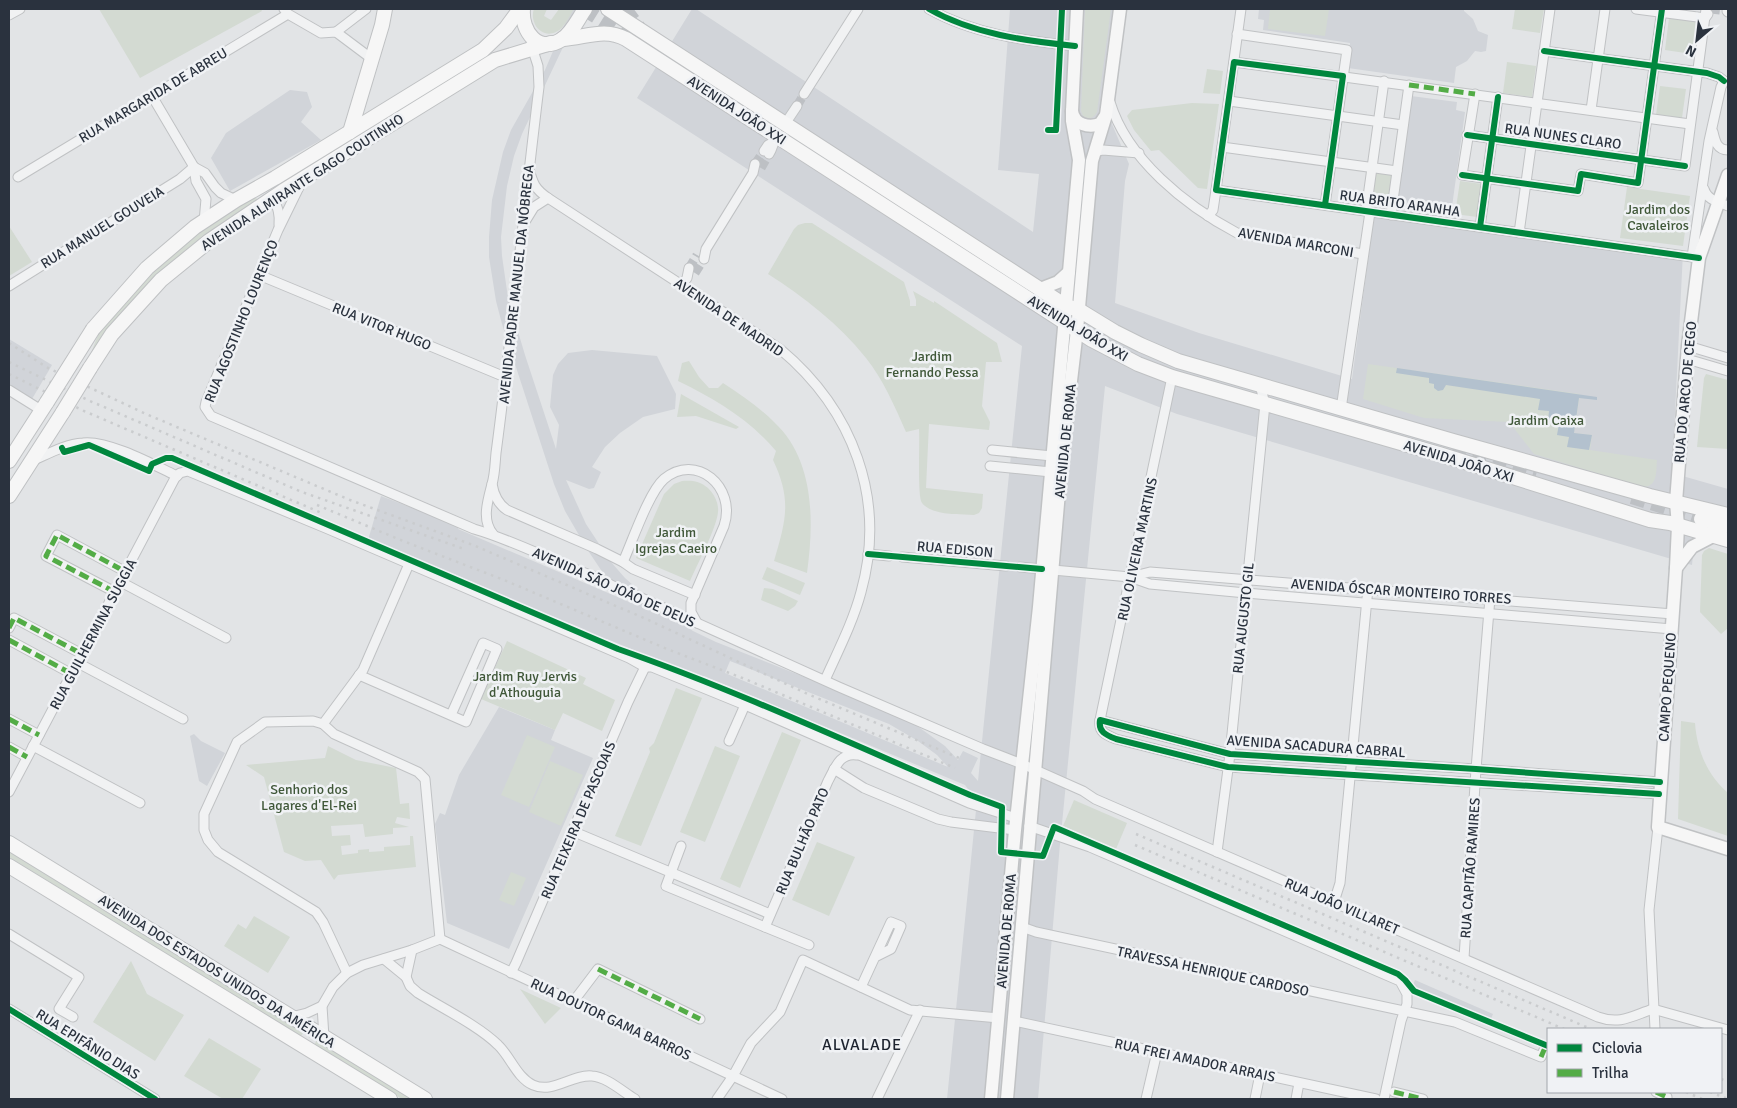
<svg xmlns="http://www.w3.org/2000/svg" width="1737" height="1108" font-family="Signika,sans-serif">
<rect width="100%" height="100%" fill="#e2e4e6"/>
<g fill="#d1d4d9" fill-rule="evenodd">
<path d="M571 9H581L522 134 514 156 507 186 501 237 502 256 508 298 525 355 556 449 559 425 550 407 553 375 558 364 568 353 592 350 657 356 676 394 675 409 643 417 620 433 605 447 592 467 601 472 594 488 589 489 566 480 586 524 611 562 625 578 659 608 678 621 693 631 716 642 865 701 913 723 945 746 958 760 963 751 978 758 971 773 978 781 1022 346 637 98 692 9H696L1033 232 1039 174 998 170 1010 9H1120L1106 110 1129 164 1125 181 1115 303 1199 333 1352 379 1375 209 1683 252 1672 473 1728 489V544L1695 535 1692 565 1177 414 1105 386 1060 844 1038 1099H947L976 810V800L965 785 704 676 702 679 680 671V669L607 639 606 642 585 633 586 630 569 623 568 625 472 584V582L440 568 439 570 368 540 381 496 459 526 458 529 634 604 601 570 587 549 565 511 554 484 502 324 496 301 489 257V237L492 200 503 152 511 130 545 70ZM730 661 889 724 918 741 937 755 948 767 725 673Z"/>
<path d="M1259 9H1464V11L1473 19 1478 31 1488 35 1486 51 1481 52 1475 51 1467 61 1456 67 1454 83 1348 68 1350 43 1263 30 1264 20 1258 19Z"/>
<path d="M290 90 307 92 312 107 301 122 321 140 230 191 211 158 226 133Z"/>
<path d="M1411 96 1457 102 1456 110 1465 112 1451 214 1396 206Z"/>
<path d="M9 339 52 365 32 399 9 384Z"/>
<path d="M499 707 555 730 551 740 593 758 509 949 447 923 435 824 440 813 445 815 459 775Z"/>
<path d="M194 734 201 741 225 753 207 786 199 781 190 736Z"/>
<path d="M1415 980 1493 1014 1490 1021 1412 988Z"/>
</g>
<g fill="#d3dad2">
<path d="M99 9H261L262 11 140 78Z"/>
<path d="M534 9H547L544 16 551 20 559 9H574C569 16 565 28 556 32 541 39 529 22 534 9Z"/>
<path d="M1085 9H1111L1097 112C1094 118 1089 120 1083 116L1081 111Z"/>
<path d="M1270 9H1329L1325 36 1268 29Z"/>
<path d="M1515 9H1544L1540 33 1512 29Z"/>
<path d="M1669 18 1697 22 1692 54 1665 50Z"/>
<path d="M1507 62 1536 66 1532 97 1503 93Z"/>
<path d="M1207 69 1223 71 1220 94 1203 93Z"/>
<path d="M1660 86 1686 89 1682 118 1656 115Z"/>
<path d="M1192 103 1219 104 1207 189 1198 188 1159 150 1151 151 1134 130 1127 116 1132 110Z"/>
<path d="M1375 170 1392 172 1388 205 1371 202Z"/>
<path d="M1460 181 1482 184 1477 217 1455 214Z"/>
<path d="M1627 187 1690 196 1683 246 1620 238Z"/>
<path d="M256 198 258 200C216 228 175 257 139 293 122 310 106 333 93 354L91 353C94 346 96 338 100 332 129 289 208 214 256 198Z"/>
<path d="M805 223H812L904 282 910 301V306H916V300L913 291 934 303V301L997 343 1002 362H986L982 406 990 422 989 430 929 424 926 488 983 494 982 508 979 513 974 515C962 514 947 515 935 511 931 510 925 507 922 503 917 496 920 443 919 429L906 432C895 407 883 379 866 358 839 324 804 297 768 274L794 229 798 225Z"/>
<path d="M9 226 32 262 9 276Z"/>
<path d="M689 361 699 377 709 388H718L723 383C741 395 759 407 774 422 815 460 814 522 807 573L774 561C786 520 792 500 773 460L776 451C749 419 715 399 678 381L682 363Z"/>
<path d="M1368 364 1580 394 1574 433 1592 435 1590 450 1657 460C1656 471 1658 487 1643 487L1534 454 1509 422 1424 418 1363 399Z"/>
<path d="M1706 374 1728 380V449L1697 447 1704 378Z"/>
<path d="M681 394 739 427 736 429 696 416 677 417Z"/>
<path d="M682 481C691 480 700 481 708 488 714 494 719 503 718 512 717 527 697 565 690 581L636 558 664 494 674 484Z"/>
<path d="M1709 548 1728 554V628L1721 634 1700 612 1702 555 1704 551Z"/>
<path d="M767 567 805 583 800 595 762 579Z"/>
<path d="M764 588 773 589 798 601 795 606 788 611 761 600Z"/>
<path d="M507 641 586 678 583 684 615 700 602 731 563 713 555 730 481 699Z"/>
<path d="M676 688 702 698 641 846 615 836 650 752 649 748 654 743Z"/>
<path d="M1681 721 1695 723C1697 750 1707 775 1728 793V836L1678 819Z"/>
<path d="M782 732 801 740 740 888 720 879Z"/>
<path d="M527 735 555 747 529 807 501 795Z"/>
<path d="M328 746 356 760 396 768 400 804 409 803 410 819 397 817 395 823 409 827 393 828V834L365 837 363 824 331 826 332 836 350 835 351 845 341 846 342 855 358 853V850L369 849V852L384 851V847L410 845V836H413L416 867 338 875 334 880 321 860 305 861 284 852 264 777 246 765 325 758Z"/>
<path d="M715 746 740 756 705 842 680 832Z"/>
<path d="M550 761 583 775 561 826 529 812Z"/>
<path d="M1074 800 1127 823 1116 849 1063 826Z"/>
<path d="M817 842 855 857 829 916 792 900Z"/>
<path d="M9 850 304 1032 301 1036 9 857Z"/>
<path d="M511 872 526 878 514 906 499 900Z"/>
<path d="M254 916 290 937 268 973 224 946 238 924 246 929Z"/>
<path d="M131 961 147 994 184 1015 155 1061 93 1022Z"/>
<path d="M520 989 561 1008 545 1024Z"/>
<path d="M209 1038 261 1069 242 1099H223L184 1076Z"/>
<path d="M317 1040 413 1099H402L314 1045Z"/>
</g>
<path fill="#b3c1ce" d="M1397 368 1597 397V400L1579 398 1574 433 1592 435 1589 450 1567 447 1569 437 1557 435 1559 424 1548 422 1549 411 1538 410 1540 399 1446 385 1443 390 1438 391 1434 388V384L1429 383V378L1396 373Z"/>
<g fill="none" stroke-linecap="round" stroke-linejoin="round">
<g stroke="#bdc0c4" stroke-width="9" stroke-dasharray="9 4.5" stroke-linecap="butt">
<path d="M1711 9 1727 11"/>
<path d="M797 106 804 94"/>
<path d="M755 164 764 151"/>
<path d="M761 168 769 154"/>
<path d="M689 268 697 255"/>
<path d="M695 273 704 259"/>
</g>
<g stroke="#bdc0c4" stroke-width="14" stroke-dasharray="14 7" stroke-linecap="butt">
<path d="M584 9 628 37"/>
<path d="M625 9 640 29"/>
<path d="M1452 451 1536 475"/>
<path d="M1632 497 1701 519"/>
</g>
<defs>
<g id="street">
<path d="M284 9 288 14 321 33 336 32 372 59"/>
<path d="M929 9C973 34 1026 41 1075 46"/>
<path d="M1636 9 1705 18 1708 14"/>
<path d="M1727 11 1728 12"/>
<path d="M9 15 20 9"/>
<path d="M336 32 366 9"/>
<path d="M1237 34 1347 50 1325 205"/>
<path d="M1544 51 1707 73 1719 77 1724 81"/>
<path d="M1234 62 1690 124"/>
<path d="M804 94 858 9"/>
<path d="M1475 94 1462 175 1578 191 1581 174 1638 183 1662 9"/>
<path d="M152 96 194 167 196 181 206 199 204 222"/>
<path d="M1229 101 1403 125"/>
<path d="M1110 102C1127 159 1186 206 1237 233L1363 254"/>
<path d="M1591 110 1605 9"/>
<path d="M785 124 797 106"/>
<path d="M1713 132C1715 141 1717 150 1728 150"/>
<path d="M1467 135 1685 166 1706 9"/>
<path d="M1222 147 1397 171"/>
<path d="M764 151 768 145 774 142"/>
<path d="M1095 152 1103 150 1139 153"/>
<path d="M769 154C773 148 773 142 777 136"/>
<path d="M194 167 205 173 215 187 221 193 236 200"/>
<path d="M529 169C533 184 535 189 548 198L780 349C853 410 887 499 861 592 853 622 838 651 825 680"/>
<path d="M18 177 288 14"/>
<path d="M303 179 278 230 206 402 205 407 211 416 474 529C516 541 555 563 596 577 606 581 613 588 624 590L839 687 983 749 1022 764 1083 791 1095 799 1598 1017C1620 1025 1632 1016 1653 1009"/>
<path d="M1704 189C1707 200 1718 202 1728 206"/>
<path d="M1216 190 1699 258"/>
<path d="M273 198C278 208 280 214 279 225"/>
<path d="M1366 211 1384 81"/>
<path d="M1391 215 1409 85"/>
<path d="M1208 216 1213 210 1216 190 1241 9"/>
<path d="M526 220 534 207 548 198"/>
<path d="M1480 227 1498 97"/>
<path d="M1519 233 1550 9"/>
<path d="M1692 257 1709 141 1721 87 1724 81"/>
<path d="M704 259 706 249 753 173 755 164"/>
<path d="M259 275 505 377"/>
<path d="M682 285 687 278 689 268"/>
<path d="M9 286 180 179 194 167"/>
<path d="M1688 346 1728 358"/>
<path d="M1687 359 1728 371"/>
<path d="M1172 377 1100 720C1098 732 1106 735 1116 739L1228 767 1659 794"/>
<path d="M9 390 41 410"/>
<path d="M1341 409 1370 212"/>
<path d="M992 450 1052 456"/>
<path d="M32 461C48 454 65 444 83 443 108 440 154 465 177 476"/>
<path d="M990 466 1051 472"/>
<path d="M492 484C494 496 498 504 507 510L597 549 623 562 633 569 695 595"/>
<path d="M493 534C481 520 488 500 492 484 495 474 495 463 496 453 512 332 524 209 539 87L538 66 531 44"/>
<path d="M868 554 889 556"/>
<path d="M902 557 1006 566"/>
<path d="M623 562C632 542 649 492 664 479 696 452 737 487 724 526L691 603V612L697 623"/>
<path d="M1020 567 1130 577 1150 572 1673 614"/>
<path d="M1130 577 1150 584 1246 593 1672 629"/>
<path d="M121 582 226 638"/>
<path d="M115 592 46 556 57 535 126 572"/>
<path d="M9 628 14 618 82 654"/>
<path d="M9 640 72 674"/>
<path d="M78 663 183 719"/>
<path d="M359 675 466 722 497 649 483 643 451 715"/>
<path d="M9 719 39 735"/>
<path d="M1100 720 1230 754 1476 769 1660 782"/>
<path d="M323 724 363 670 409 564"/>
<path d="M729 741 745 705"/>
<path d="M33 746 140 803"/>
<path d="M9 747 27 757"/>
<path d="M834 769 864 788 938 819 951 822 1015 830"/>
<path d="M9 792 175 478 180 473 188 471 328 529 629 658 645 667H652L745 705 969 803 1016 818"/>
<path d="M1029 826 1090 847 1400 981 1407 994V1004L1401 1021 1384 1099"/>
<path d="M572 831 770 914"/>
<path d="M681 846 666 886 765 927 828 781C835 768 840 752 857 755"/>
<path d="M1217 852 1230 754 1265 404 1260 385"/>
<path d="M1334 902 1340 883 1368 588"/>
<path d="M765 927 809 945"/>
<path d="M1022 927 1036 932 1455 1022 1541 1057 1544 1050 1548 1047"/>
<path d="M9 934 79 977 59 1009 73 1017"/>
<path d="M440 939 782 1099"/>
<path d="M1464 958 1476 769 1490 598"/>
<path d="M384 959 406 977 410 986 418 993C442 1008 479 1026 498 1045 510 1056 517 1078 533 1085 553 1094 572 1074 592 1076 607 1077 623 1092 635 1099"/>
<path d="M347 973 323 922 316 912 218 852 208 840 204 830V814L237 742 265 722 313 721 323 724 334 734 418 772 425 779 440 939"/>
<path d="M511 973 516 963 628 702 645 667"/>
<path d="M406 977 412 950"/>
<path d="M861 987 891 922 901 926 891 949 875 957"/>
<path d="M573 1002 598 969 700 1019"/>
<path d="M9 1009 155 1099"/>
<path d="M1653 1009 1728 1030"/>
<path d="M291 1017 307 1013 322 1006"/>
<path d="M1014 1021 1376 1099"/>
<path d="M1655 1029 1649 910 1658 827"/>
<path d="M324 1037 322 1006 333 987 347 973 363 965 412 950 440 939"/>
<path d="M1394 1092 1423 1099"/>
<path d="M1656 1092 1667 1097V1099"/>
<path d="M717 1099 733 1076 751 1043 780 1012 803 960 910 1010 999 1018"/>
<path d="M877 1099 920 1010"/>
<path d="M1146 1099 1157 1052"/>
<path d="M1255 1099 1260 1074"/>
<path d="M1296 1099 1299 1083"/>
</g>
<g id="secondary">
<path d="M1077 9 1072 111C1074 125 1089 128 1100 124L1106 115 1120 9"/>
<path d="M1728 175 1699 258 1688 346 1676 502 1678 526 1676 568 1658 827 1728 849"/>
<path d="M1040 289 1058 282 1069 272"/>
<path d="M1676 568 1692 547 1713 536"/>
<path d="M991 1099 1015 830 1039 607 1079 160 1072 121V111"/>
<path d="M1007 1099 1062 457 1077 330 1092 161 1106 115"/>
</g>
<g id="primary">
<path d="M523 9C521 31 538 54 561 40 572 33 578 19 585 9"/>
<path d="M608 9 1066 306 1079 310 1115 332 1141 345 1178 361 1453 441 1650 496 1728 515"/>
<path d="M562 39C585 38 604 27 626 39L1092 340 1138 364 1172 377 1439 454 1650 520 1670 523 1728 540"/>
<path d="M350 132 382 25 385 9"/>
<path d="M93 329 147 268 195 227 236 200 275 178 483 50 506 28 520 9"/>
<path d="M90 368 112 334 161 280 209 241 283 191 495 60 551 43"/>
<path d="M9 461 47 402"/>
<path d="M9 496 63 412"/>
<path d="M1701 519 1728 526"/>
<path d="M9 843 425 1099"/>
<path d="M9 866 390 1099"/>
</g>
</defs>
<use href="#street" stroke="#c0c2c4" stroke-width="11"/>
<use href="#secondary" stroke="#c0c2c4" stroke-width="15"/>
<use href="#primary" stroke="#bfc1c3" stroke-width="16"/>
<use href="#street" stroke="#f1f2f3" stroke-width="9"/>
<use href="#secondary" stroke="#f6f6f6" stroke-width="12"/>
<use href="#primary" stroke="#f6f6f6" stroke-width="14"/>
<g stroke="#caccce" stroke-width="2.5" stroke-dasharray="2.5 5" stroke-linecap="butt">
<path d="M9 343 48 368 146 414 350 500 473 545 644 618 810 695 959 758"/>
<path d="M9 362 90 401 302 492 464 549"/>
<path d="M9 374 84 411 324 514"/>
<path d="M317 505 403 541 504 580 667 649 745 679 955 768"/>
<path d="M1136 834 1591 1029"/>
<path d="M1135 845 1564 1029"/>
<path d="M1721 1079 1728 1082"/>
<path d="M1686 1092 1702 1099"/>
<path d="M1710 1092 1728 1099"/>
</g>
<defs>
<g id="primary-bridge">
<path d="M47 402 93 329"/>
<path d="M63 412 90 368"/>
</g>
</defs>
<use href="#primary-bridge" stroke="#bfc1c3" stroke-width="16" stroke-linecap="butt"/>
<use href="#primary-bridge" stroke="#f6f6f6" stroke-width="14"/>
<g stroke="#53ac46" stroke-width="5" stroke-dasharray="10 5" stroke-linecap="butt">
<path d="M1409 85 1475 94"/>
<path d="M115 592 46 556 57 535 126 572"/>
<path d="M9 628 14 618 82 654"/>
<path d="M9 640 72 674"/>
<path d="M9 719 39 735"/>
<path d="M9 747 27 757"/>
<path d="M598 969 700 1019"/>
<path d="M1541 1057 1544 1050 1548 1047"/>
<path d="M1394 1092 1423 1099"/>
<path d="M1656 1092 1667 1097V1099"/>
</g>
<defs>
<g id="cycleway">
<path d="M929 9C973 34 1026 41 1075 46"/>
<path d="M1544 51 1707 73 1719 77 1724 81"/>
<path d="M1048 130H1056L1062 9"/>
<path d="M1467 135 1685 166"/>
<path d="M1462 175 1578 191 1581 174 1638 183 1662 9"/>
<path d="M1325 205 1343 76 1234 62 1216 190 1699 258"/>
<path d="M1480 227 1498 97"/>
<path d="M62 448 64 452 89 445 149 471 152 464 166 458H172L618 649C738 691 854 745 970 795L1002 807 1001 852 1043 856 1054 827 1398 974 1405 980 1414 991 1548 1046"/>
<path d="M868 554 1042 569"/>
<path d="M1659 794 1228 767 1116 739C1106 735 1098 732 1100 720L1230 754 1476 769 1660 782"/>
<path d="M9 1009 155 1099"/>
</g>
</defs>
<use href="#cycleway" stroke="#f0f2f5" stroke-width="9"/>
<use href="#cycleway" stroke="#00873e" stroke-width="6"/>
</g>
<g text-anchor="middle" stroke-width="5" stroke-linejoin="round" paint-order="stroke">
<g font-size="14" fill="#2a323e" stroke="#f0f2f5">
<text transform="translate(153 95) rotate(-31)" y="5">RUA MARGARIDA DE ABREU</text>
<text transform="translate(737 110) rotate(33)" y="5">AVENIDA JOÃO XXI</text>
<text transform="translate(1563 136) rotate(8)" y="5">RUA NUNES CLARO</text>
<text transform="translate(302 182) rotate(-33)" y="5">AVENIDA ALMIRANTE GAGO COUTINHO</text>
<text transform="translate(1400 203) rotate(8)" y="5">RUA BRITO ARANHA</text>
<text transform="translate(102 227) rotate(-32)" y="5">RUA MANUEL GOUVEIA</text>
<text transform="translate(1296 242) rotate(10)" y="5">AVENIDA MARCONI</text>
<text transform="translate(516 284) rotate(-84)" y="5">AVENIDA PADRE MANUEL DA NÓBREGA</text>
<text transform="translate(729 317) rotate(34)" y="5">AVENIDA DE MADRID</text>
<text transform="translate(241 321) rotate(-68)" y="5">RUA AGOSTINHO LOURENÇO</text>
<text transform="translate(382 326) rotate(22)" y="5">RUA VITOR HUGO</text>
<text transform="translate(1078 328) rotate(31)" y="5">AVENIDA JOÃO XXI</text>
<text transform="translate(1685 392) rotate(-85)" y="5">RUA DO ARCO DE CEGO</text>
<text transform="translate(1065 441) rotate(-84)" y="5">AVENIDA DE ROMA</text>
<text transform="translate(1459 461) rotate(17)" y="5">AVENIDA JOÃO XXI</text>
<text transform="translate(955 549) rotate(5)" y="5">RUA EDISON</text>
<text transform="translate(1137 549) rotate(-78)" y="5">RUA OLIVEIRA MARTINS</text>
<text transform="translate(614 587) rotate(24)" y="5">AVENIDA SÃO JOÃO DE DEUS</text>
<text transform="translate(1401 591) rotate(4)" y="5">AVENIDA ÓSCAR MONTEIRO TORRES</text>
<text transform="translate(1243 618) rotate(-84)" y="5">RUA AUGUSTO GIL</text>
<text transform="translate(93 634) rotate(-62)" y="5">RUA GUILHERMINA SUGGIA</text>
<text transform="translate(1667 687) rotate(-86)" y="5">CAMPO PEQUENO</text>
<text transform="translate(1316 746) rotate(4)" y="5">AVENIDA SACADURA CABRAL</text>
<text transform="translate(578 820) rotate(-67)" y="5">RUA TEIXEIRA DE PASCOAIS</text>
<text transform="translate(802 841) rotate(-67)" y="5">RUA BULHÃO PATO</text>
<text transform="translate(1470 868) rotate(-86)" y="5">RUA CAPITÃO RAMIRES</text>
<text transform="translate(1342 906) rotate(23)" y="5">RUA JOÃO VILLARET</text>
<text transform="translate(1006 931) rotate(-85)" y="5">AVENIDA DE ROMA</text>
<text transform="translate(217 971) rotate(32)" y="5">AVENIDA DOS ESTADOS UNIDOS DA AMÉRICA</text>
<text transform="translate(1213 971) rotate(12)" y="5">TRAVESSA HENRIQUE CARDOSO</text>
<text transform="translate(611 1019) rotate(25)" y="5">RUA DOUTOR GAMA BARROS</text>
<text transform="translate(88 1044) rotate(32)" y="5">RUA EPIFÂNIO DIAS</text>
<text transform="translate(1195 1060) rotate(12)" y="5">RUA FREI AMADOR ARRAIS</text>
</g>
<g font-size="14" fill="#405839" stroke="#f0f2f5">
<text x="1658" y="214">Jardim dos<tspan x="1658" dy="16">Cavaleiros</tspan></text>
<text x="932" y="361">Jardim<tspan x="932" dy="16">Fernando Pessa</tspan></text>
<text x="1546" y="425">Jardim Caixa</text>
<text x="676" y="537">Jardim<tspan x="676" dy="16">Igrejas Caeiro</tspan></text>
<text x="525" y="681">Jardim Ruy Jervis<tspan x="525" dy="16">d'Athouguia</tspan></text>
<text x="309" y="794">Senhorio dos<tspan x="309" dy="16">Lagares d'El-Rei</tspan></text>
</g>
<g font-size="16" letter-spacing="1" fill="#1d232f" stroke="#f0f2f5">
<text x="862" y="1050">ALVALADE</text>
</g>
</g>
<rect width="1737" height="1108" fill="none" stroke="#2a323e" stroke-width="20"/>
<rect x="1547" y="1028" width="175" height="65" fill="#f0f2f5" stroke="#a1a5ac"/>
<rect x="1557" y="1044" width="25" height="8" fill="#00873e" stroke="#a1a5ac"/>
<text x="1592" y="1053" font-size="15" fill="#2a323e">Ciclovia</text>
<rect x="1557" y="1069" width="25" height="8" fill="#53ac46" stroke="#a1a5ac"/>
<text x="1592" y="1078" font-size="15" fill="#2a323e">Trilha</text>
<g transform="translate(1697 40) rotate(208)" stroke="#f0f2f5" stroke-width="4" paint-order="stroke">
<path d="M0-4L9 19L0 12L-9 19Z" fill="#2a323e"/>
<text y="-8" font-size="14" font-weight="bold" text-anchor="middle" fill="#2a323e">N</text>
</g>
</svg>
